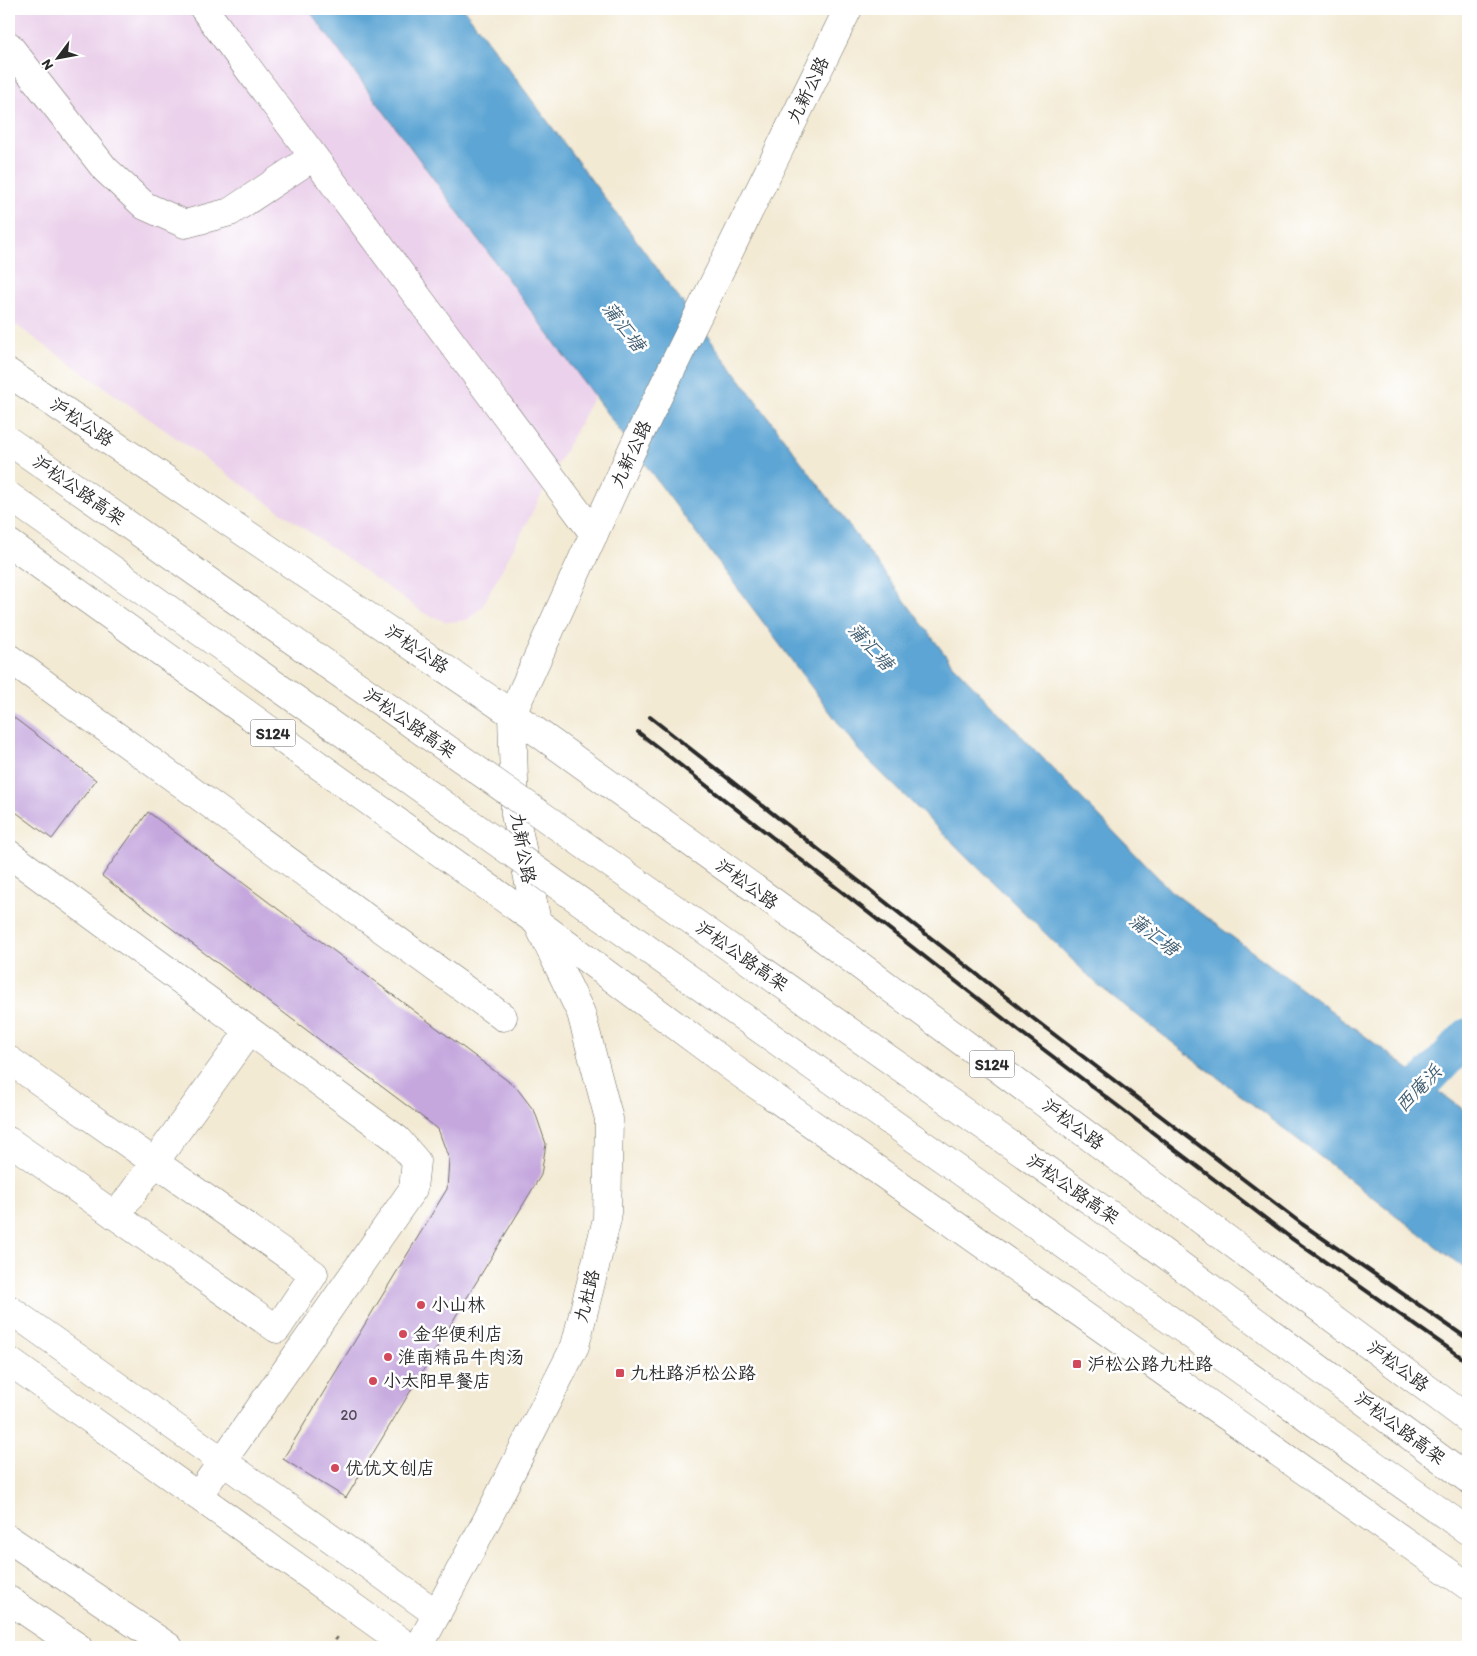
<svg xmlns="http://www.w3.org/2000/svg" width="1477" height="1656" font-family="Itim,'LXGW WenKai TC',sans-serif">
<rect width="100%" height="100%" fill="#fff"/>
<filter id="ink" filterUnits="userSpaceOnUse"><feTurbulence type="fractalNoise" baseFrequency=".02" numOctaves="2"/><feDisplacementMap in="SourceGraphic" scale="10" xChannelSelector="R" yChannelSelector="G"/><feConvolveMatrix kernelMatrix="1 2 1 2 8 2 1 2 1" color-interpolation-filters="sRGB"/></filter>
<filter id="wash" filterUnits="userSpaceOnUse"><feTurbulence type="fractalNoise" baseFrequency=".0096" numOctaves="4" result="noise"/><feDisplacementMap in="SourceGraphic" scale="20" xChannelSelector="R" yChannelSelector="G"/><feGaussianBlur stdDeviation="1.12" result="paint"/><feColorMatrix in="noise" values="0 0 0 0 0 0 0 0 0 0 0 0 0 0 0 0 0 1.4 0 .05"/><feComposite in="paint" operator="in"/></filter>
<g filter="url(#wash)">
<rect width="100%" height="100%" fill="#f3ead4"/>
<path fill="#ebd1eb" d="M9 9H308L594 396 482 607 467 620 447 622 424 613 9 320Z"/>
<path fill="#5da5d4" stroke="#446880" d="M308 9H464L952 664 1171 891 1468 1113V1271L1098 985 860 752 594 396Z"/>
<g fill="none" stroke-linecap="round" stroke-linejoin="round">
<path stroke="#5da5d4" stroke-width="36" d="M1392 1116 1468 1036"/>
</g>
<g id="blocks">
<g fill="#c5a7de">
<path d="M9 714 96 780 52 839 9 807Z"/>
<path d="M148 812 516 1087 535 1112 546 1144 541 1175 346 1498 283 1459 447 1189 449 1159 438 1129 102 876Z"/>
</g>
</g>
</g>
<g filter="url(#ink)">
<use href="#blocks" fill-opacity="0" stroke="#716e66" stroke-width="1"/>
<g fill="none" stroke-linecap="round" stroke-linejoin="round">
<defs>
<g id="minor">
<path d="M204 9 594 534"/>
<path d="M9 46 105 169 145 206 185 224 230 212 313 157"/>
<path d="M9 658 503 1017"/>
<path d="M9 854 397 1139 416 1161 413 1189 198 1496"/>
<path d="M9 1060 314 1274 277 1329 9 1141"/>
<path d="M116 1216 249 1031"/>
<path d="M9 1309 437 1614"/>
<path d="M9 1361 409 1647"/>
<path d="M9 1539 169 1647"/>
<path d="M9 1600 78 1647"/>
<path d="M419 1647 489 1516 575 1346 607 1219 609 1119 581 1013 537 922"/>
</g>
<g id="major">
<path d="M9 373 512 714 811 929 1468 1419"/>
<path d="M9 543 537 922 734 1069 1468 1586"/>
<path d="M537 922 515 814 512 714 632 450 848 9"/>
<path d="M1142 1237 1468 1479"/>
<path d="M1111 1278 1468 1531"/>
</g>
</defs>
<use href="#minor" stroke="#716e66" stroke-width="29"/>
<use href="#major" stroke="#716e66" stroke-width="29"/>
<path stroke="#716e66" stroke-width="3" stroke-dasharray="4 4" stroke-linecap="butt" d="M331 1647 338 1636"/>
<use href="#minor" stroke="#fff" stroke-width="28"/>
<use href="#major" stroke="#fff" stroke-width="28"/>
<g stroke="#2b2b2b" stroke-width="4">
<path d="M650 717 1030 1016 1302 1224 1468 1339"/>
<path d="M638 732 1018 1030 1291 1238 1468 1362"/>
</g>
<defs>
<g id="major-bridge">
<path d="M9 441 1142 1237"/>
<path d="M9 496 1111 1278"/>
</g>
</defs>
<use href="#major-bridge" stroke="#716e66" stroke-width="29" stroke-linecap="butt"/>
<use href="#major-bridge" stroke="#fff" stroke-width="28"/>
</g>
</g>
<g fill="#d1495b" stroke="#fff" stroke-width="2">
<circle cx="421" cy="1305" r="5"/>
<circle cx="403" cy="1334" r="5"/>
<circle cx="388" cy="1357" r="5"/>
<rect x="1072" y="1359" width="10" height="10" rx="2.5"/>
<rect x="615" y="1368" width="10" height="10" rx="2.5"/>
<circle cx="373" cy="1381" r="5"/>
<circle cx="335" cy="1468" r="5"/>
</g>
<g text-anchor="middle" stroke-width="5" stroke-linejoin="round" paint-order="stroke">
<g font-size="15" fill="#524a58">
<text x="349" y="1420">20</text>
</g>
<g fill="#fff" stroke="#6b6b6b" stroke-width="1">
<rect x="250.5" y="719.5" width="45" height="27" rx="4"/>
<rect x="969.5" y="1050.5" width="45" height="27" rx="4"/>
</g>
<g font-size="16" font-weight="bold" fill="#2b2b2b">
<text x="273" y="739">S124</text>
<text x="992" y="1070">S124</text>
</g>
<g font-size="18" fill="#2b2b2b" stroke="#fff">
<text transform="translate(808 90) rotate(-64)" y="6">九新公路</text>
<text transform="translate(82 422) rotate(34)" y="6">沪松公路</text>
<text transform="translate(631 454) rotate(-65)" y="6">九新公路</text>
<text transform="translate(79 490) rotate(35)" y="6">沪松公路高架</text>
<text transform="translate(417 649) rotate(34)" y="6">沪松公路</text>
<text transform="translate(410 723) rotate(35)" y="6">沪松公路高架</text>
<text transform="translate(523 848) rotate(80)" y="6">九新公路</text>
<text transform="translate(747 884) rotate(36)" y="6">沪松公路</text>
<text transform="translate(742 956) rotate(35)" y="6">沪松公路高架</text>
<text transform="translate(1073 1124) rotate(37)" y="6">沪松公路</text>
<text transform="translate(1073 1189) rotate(35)" y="6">沪松公路高架</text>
<text transform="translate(587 1296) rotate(-76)" y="6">九杜路</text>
<text transform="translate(1398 1366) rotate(37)" y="6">沪松公路</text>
<text transform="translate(1400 1428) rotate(37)" y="6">沪松公路高架</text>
</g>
<g font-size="18" fill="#2b2b2b" stroke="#fff" text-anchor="start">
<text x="431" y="1311">小山林</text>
<text x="413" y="1340">金华便利店</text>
<text x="398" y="1363">淮南精品牛肉汤</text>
<text x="1087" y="1370">沪松公路九杜路</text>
<text x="630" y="1379">九杜路沪松公路</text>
<text x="383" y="1387">小太阳早餐店</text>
<text x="345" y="1474">优优文创店</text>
</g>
<g font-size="19" font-style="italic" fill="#3f5c6f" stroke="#fff">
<text transform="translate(624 326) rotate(53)" y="7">蒲汇塘</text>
<text transform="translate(871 646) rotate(48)" y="7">蒲汇塘</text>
<text transform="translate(1154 934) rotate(38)" y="7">蒲汇塘</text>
<text transform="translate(1418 1088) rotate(-46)" y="7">西庵浜</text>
</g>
</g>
<rect width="1477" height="1656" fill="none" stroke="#fff" stroke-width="30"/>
<g transform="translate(58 58) rotate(238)" stroke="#ffffff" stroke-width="4" paint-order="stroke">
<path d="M0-4L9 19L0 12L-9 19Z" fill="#2b2b2b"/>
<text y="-8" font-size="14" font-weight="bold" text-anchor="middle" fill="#2b2b2b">N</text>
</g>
</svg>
